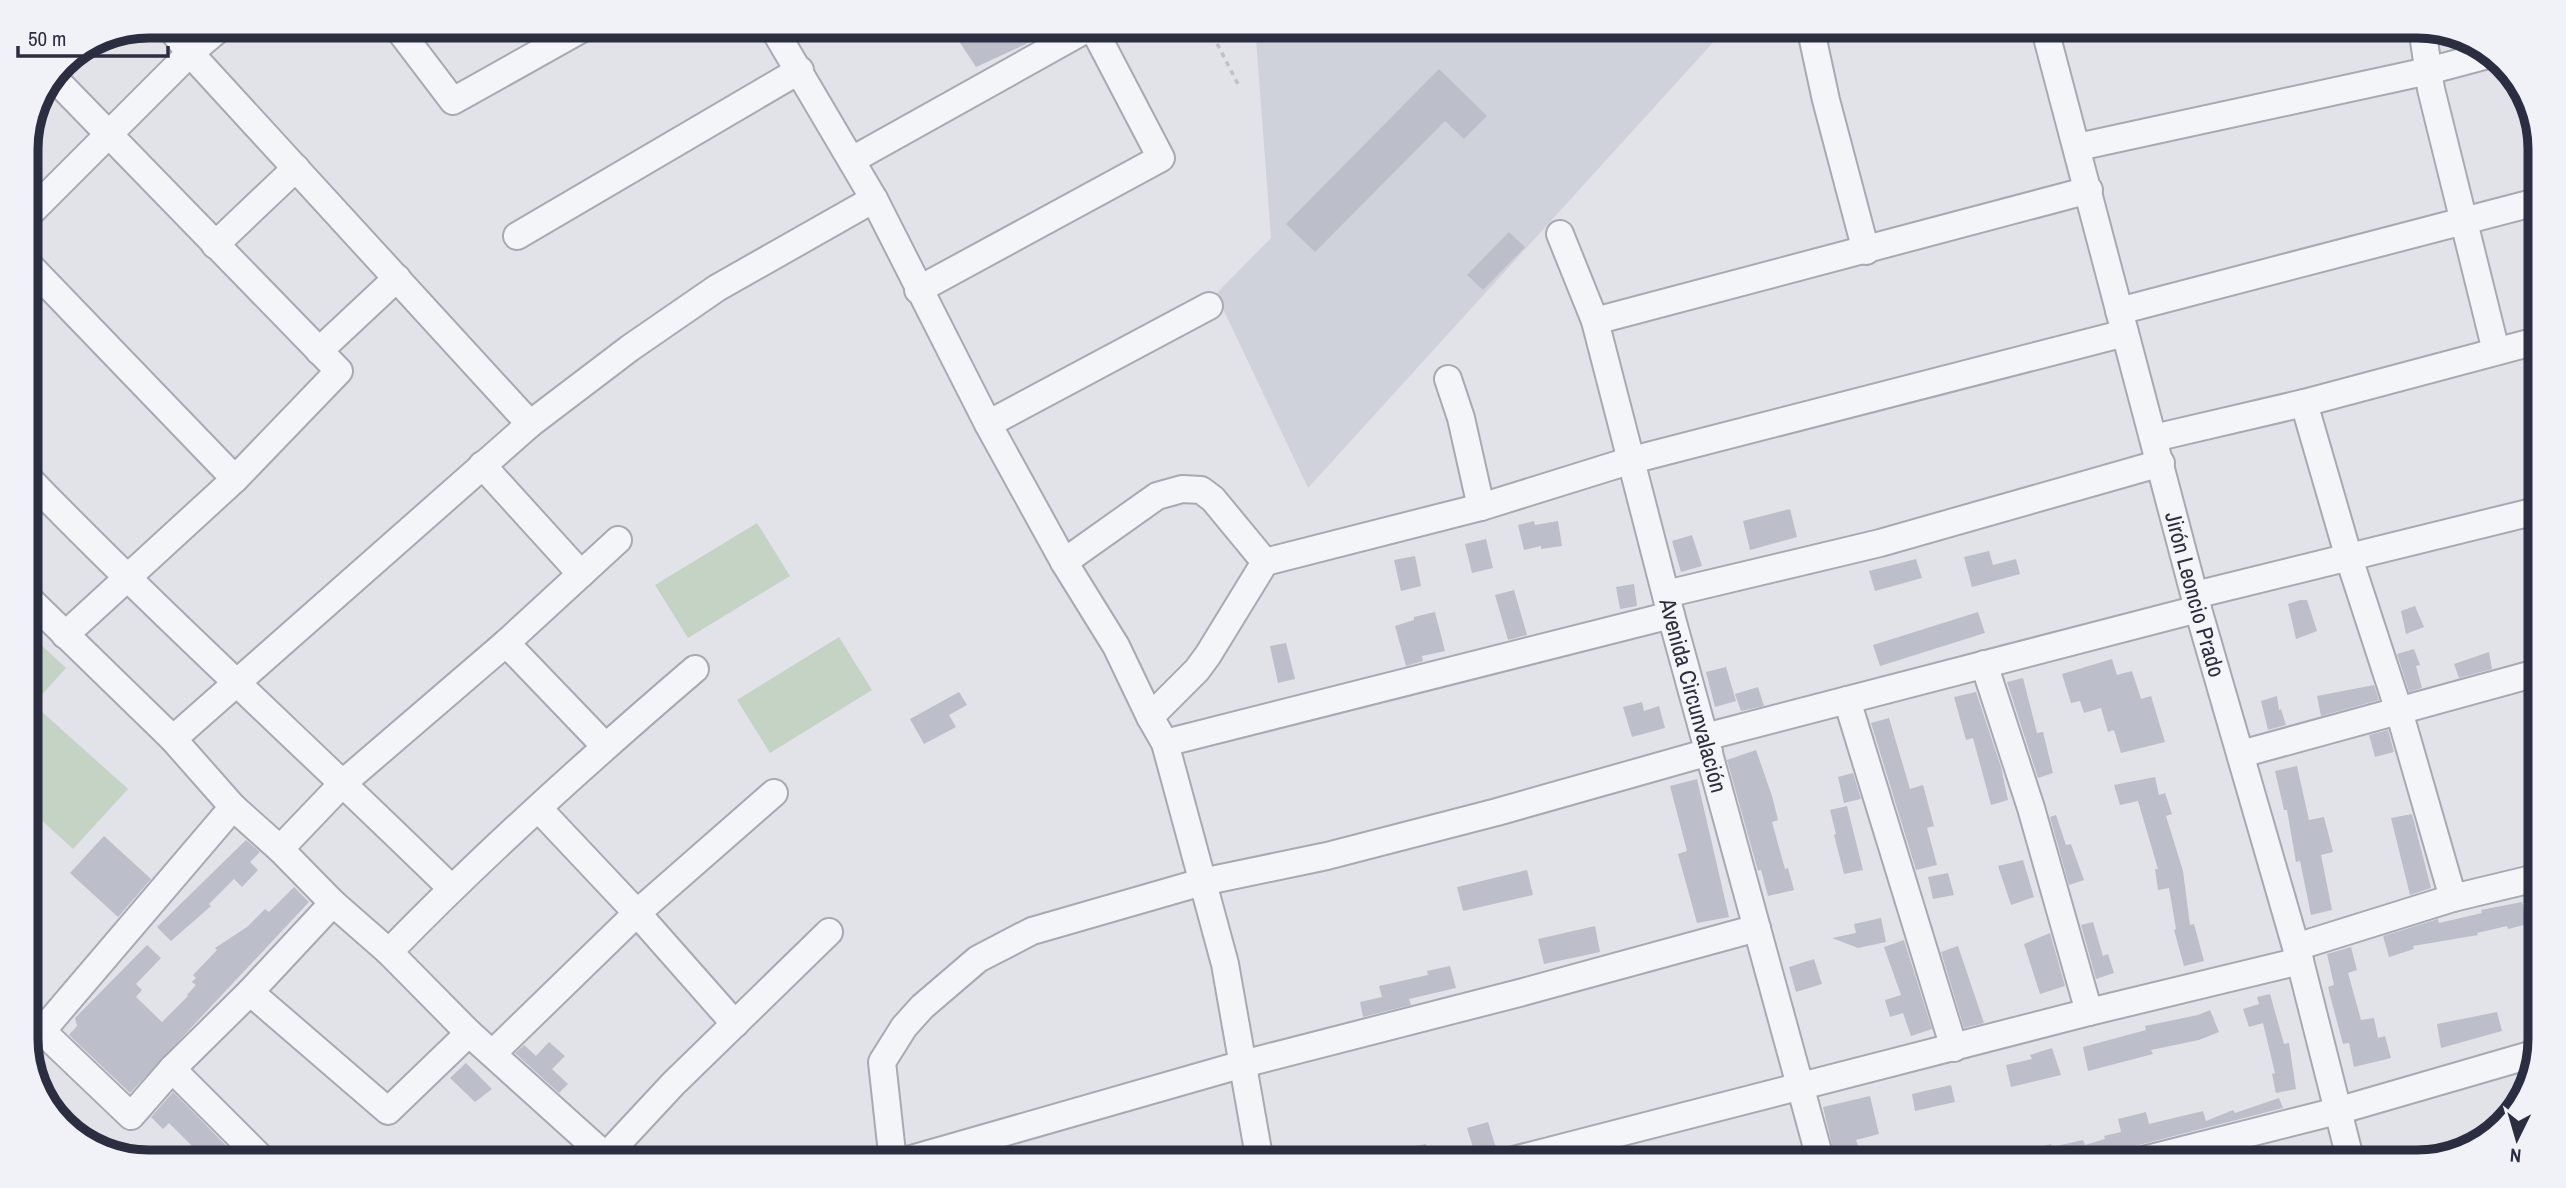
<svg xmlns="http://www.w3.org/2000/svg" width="2566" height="1188" font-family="'Archivo Narrow',sans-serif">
<rect width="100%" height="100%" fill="#e2e3e9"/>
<path fill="#d0d2db" d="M1255 26H1728L1308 488 1216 294 1271 238Z"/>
<g fill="#c4d3c3">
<path d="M757 523 790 576 688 638 655 585Z"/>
<path d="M27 632 66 668 27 711Z"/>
<path d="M839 637 872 690 770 753 737 700Z"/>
<path d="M41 711 128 789 73 849 27 807V726Z"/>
</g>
<g fill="#bcbec9">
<path d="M949 26H1059L1024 45 976 67Z"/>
<path d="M1439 69 1487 116 1464 139 1445 121 1315 252 1286 224Z"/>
<path d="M1509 232 1525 247 1483 290 1467 275Z"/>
<path d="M1790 509 1797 537 1750 550 1743 521Z"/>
<path d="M1534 521 1535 525 1558 521 1562 546 1541 549V546L1524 550 1518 525Z"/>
<path d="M1692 535 1702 566 1681 572 1672 541Z"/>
<path d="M1486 539 1493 568 1472 573 1465 544Z"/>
<path d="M1989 551 1993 565 2016 559 2020 574 1972 587 1964 557Z"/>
<path d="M1415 556 1421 586 1401 591 1394 560Z"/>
<path d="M1916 559 1922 578 1875 591 1869 571Z"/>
<path d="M1634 584 1637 606 1620 609 1616 587Z"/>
<path d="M1514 590 1527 635 1508 640 1495 595Z"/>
<path d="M2300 600H2307L2317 631 2296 639 2288 604Z"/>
<path d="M2415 606 2424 627 2406 634 2401 611Z"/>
<path d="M1435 612 1445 651 1422 656 1423 661 1406 666 1395 626 1414 620V617Z"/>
<path d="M1978 612 1985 633 1880 666 1873 645Z"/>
<path d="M1286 643 1295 679 1278 683 1270 646Z"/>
<path d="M2414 649 2420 665 2416 666 2422 688 2409 692 2397 654Z"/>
<path d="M2489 652 2492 669 2459 678 2454 664Z"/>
<path d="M2112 659 2117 675 2132 671 2141 699 2151 696 2165 742 2121 753 2114 730 2108 732 2101 708 2084 713 2080 701 2071 703 2062 674Z"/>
<path d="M1726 667 1736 701 1715 707 1706 672Z"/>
<path d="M2023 678 2037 733 2043 732 2053 773 2038 778 2007 682Z"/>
<path d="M2374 685 2379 700 2321 716 2317 696Z"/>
<path d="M1758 687 1764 706 1741 711 1735 694Z"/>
<path d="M959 692 967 705 949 715 956 727 924 744 910 719Z"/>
<path d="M1976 692 2001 767 2008 800 1991 805 1973 738 1966 740 1954 697Z"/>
<path d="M2277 696 2279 710 2281 709 2286 725 2268 730 2261 701Z"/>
<path d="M1642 702 1644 711 1659 706 1665 728 1632 737 1623 707Z"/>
<path d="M1889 718 1910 789 1923 785 1934 826 1927 828 1937 865 1916 870 1871 723Z"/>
<path d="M2388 730 2394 752 2375 757 2369 735Z"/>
<path d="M1756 750 1772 796 1778 820 1772 822 1785 869 1788 868 1794 890 1768 896 1761 870 1758 871 1727 760Z"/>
<path d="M2297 766 2309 820 2324 817 2333 852 2321 855 2332 910 2311 915 2300 861 2296 862 2287 810H2284L2275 771Z"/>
<path d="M1853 773 1861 799 1844 803 1838 777Z"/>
<path d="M2155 777 2159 795 2165 793 2172 814 2166 816 2183 871 2190 925 2194 924 2204 961 2184 966 2174 930 2176 929 2169 888 2158 890 2155 869H2158L2138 801 2120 805 2114 785Z"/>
<path d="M1697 779 1729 917 1697 923 1678 854 1687 851 1670 786Z"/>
<path d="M1847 806 1863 870 1844 874 1834 835 1836 834 1830 810Z"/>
<path d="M2412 814 2431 888 2410 895 2391 818Z"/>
<path d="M2056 815 2066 845 2071 844 2084 880 2069 885 2050 817Z"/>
<path d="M104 836 151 879 118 917 70 873Z"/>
<path d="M246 840 260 852 250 862 258 870 242 887 234 879 209 904 211 906 171 941 157 927Z"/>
<path d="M2023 860 2034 897 2011 905 1998 866Z"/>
<path d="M1527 870 1533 895 1463 911 1457 887Z"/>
<path d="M1948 873 1954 895 1933 899 1928 877Z"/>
<path d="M294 887 309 902 130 1093 69 1035 77 1026 75 1018 147 945 161 958 136 984 142 990 136 997 162 1022 188 996 187 995 196 985 192 982 196 978 193 975 217 950 215 948 247 927 265 909 269 912Z"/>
<path d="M2522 902 2528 924 2508 929 2507 926 2477 933 2478 935 2413 946 2414 949 2389 957 2383 936 2438 919 2439 923 2482 913 2481 910Z"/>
<path d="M1881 918 1886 942 1858 948 1832 938 1856 933 1854 924Z"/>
<path d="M2093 922 2103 956 2108 954 2114 973 2096 979 2081 925Z"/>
<path d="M1595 926 1600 952 1544 964 1538 939Z"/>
<path d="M2050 933 2065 986 2040 994 2024 944Z"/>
<path d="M1904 940 1932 1029 1911 1036 1903 1013 1890 1017 1885 1000 1901 995 1884 947Z"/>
<path d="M1958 946 1984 1023 1964 1028 1941 952Z"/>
<path d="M2351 947 2357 970 2348 973 2361 1020 2374 1018 2378 1038 2385 1036 2391 1058 2354 1067 2349 1043 2343 1044 2332 1003 2328 987 2334 985 2327 954Z"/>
<path d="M1814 959 1822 984 1796 992 1789 967Z"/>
<path d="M1450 966 1456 988 1409 999 1411 1005 1363 1017 1360 1002 1382 997 1379 986 1428 975 1427 971Z"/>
<path d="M2270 994 2284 1044 2289 1043 2296 1089 2276 1093 2272 1074 2275 1073 2263 1023 2249 1027 2243 1009 2259 1004 2257 997Z"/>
<path d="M2210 1010 2219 1032 2199 1040 2151 1050 2153 1054 2088 1071 2083 1047 2146 1030 2145 1026 2198 1015Z"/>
<path d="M2497 1012 2502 1031 2441 1048 2437 1024Z"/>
<path d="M549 1042 565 1056 552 1069 568 1084 559 1093 515 1053 524 1045 536 1056Z"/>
<path d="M2052 1048 2061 1075 2011 1087 2006 1065 2032 1059 2030 1055Z"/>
<path d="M466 1063 492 1089 475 1102 450 1078Z"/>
<path d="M1951 1085 1955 1102 1915 1111 1912 1094Z"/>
<path d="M173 1092 203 1122 242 1162H219L204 1153 201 1155 169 1123 163 1129 151 1117Z"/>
<path d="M1870 1096 1879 1134 1856 1140 1863 1162H1836L1823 1107Z"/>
<path d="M2279 1098 2283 1108 2131 1147 2124 1151 2120 1162H2006L2005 1156 2051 1144 2052 1147 2083 1140 2085 1145 2105 1139 2104 1136 2121 1132 2118 1119 2146 1112 2149 1124 2203 1111 2206 1121 2233 1110 2235 1113Z"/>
<path d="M1488 1122 1496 1148 1475 1154 1467 1128Z"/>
<path d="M1426 1144 1430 1162H1407L1404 1148Z"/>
</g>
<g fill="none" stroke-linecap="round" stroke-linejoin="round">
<defs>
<g id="minor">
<path d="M169 26 190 53 530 424"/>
<path d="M396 26 453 101 587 26"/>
<path d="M772 26 874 199 988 424 1064 562 1116 646 1150 717"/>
<path d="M1810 26 1826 100 1866 251"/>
<path id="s1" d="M2044 26 2198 609 2300 961 2351 1162"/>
<path d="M2422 27 2431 89 2496 351"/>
<path d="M55 79 339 371 235 479 65 635"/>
<path d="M2078 147 2428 71 2488 55"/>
<path d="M852 160 1092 26"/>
<path d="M26 217 190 53 222 26"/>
<path id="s2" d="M1560 234 1595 321 1671 615 1821 1162"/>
<path d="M517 236 800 70"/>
<path d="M215 245 296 168"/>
<path d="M27 263 235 479"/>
<path d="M918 290 1161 158 1092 26"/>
<path d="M2119 311 2540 201"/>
<path d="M1595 321 2089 190"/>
<path d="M319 351 397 278"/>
<path d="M1448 379 1461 418 1481 507"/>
<path d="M2304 403 2349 558 2399 711 2453 898"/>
<path d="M988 424 1209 306"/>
<path d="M2154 438 2304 403 2540 340"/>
<path d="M482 465 581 574"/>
<path d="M27 477C164 618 310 750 451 888"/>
<path d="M1064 562 1157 496 1182 489 1201 490 1213 499 1265 562"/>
<path d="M1666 594 1880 543 2161 463"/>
<path d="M2195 595 2540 510"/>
<path d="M27 597 173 739 233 807 280 849 333 903 389 952 469 1033 612 1162"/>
<path d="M506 643 605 746"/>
<path d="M1984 664 2031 808 2089 1012"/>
<path d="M1847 700 1954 1048"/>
<path d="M1705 737 2198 609"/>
<path d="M173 739 530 424 630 348 717 288 874 199"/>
<path d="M1165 743 1671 615"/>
<path d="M2241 754 2540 672"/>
<path d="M233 807 42 1031 131 1116 172 1069 250 992 333 903"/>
<path d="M539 809 637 913 735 1024"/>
<path d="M280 849 343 783 506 643 618 540"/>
<path d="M2296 947 2453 898 2540 877"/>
<path d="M389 952C485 853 590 759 695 669"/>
<path d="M250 992 388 1111 469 1033"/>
<path d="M493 1053 637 913 774 793"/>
<path d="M172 1069 265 1162"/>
<path d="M606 1156 673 1084 829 932"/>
<path d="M893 1162 882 1062 904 1027 922 1007 978 959 1032 931 1202 882 1327 856 1497 812 1709 752"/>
<path d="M901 1162 1243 1064 1523 992 1757 928"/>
<path d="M1260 1162 1225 964 1165 743 1150 717 1197 670 1208 655 1265 562 1481 507 1632 460 2125 333"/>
<path d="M1506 1162 2089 1012 2300 961"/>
<path d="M2135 1162 2337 1111 2537 1053"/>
</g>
</defs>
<use href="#minor" stroke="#a7a9b3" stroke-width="30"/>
<path stroke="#c0c1c8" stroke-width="3.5" stroke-dasharray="5 5" stroke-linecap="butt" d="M1208 26 1240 88"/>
<use href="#minor" stroke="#f4f5f8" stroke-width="26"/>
</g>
<g text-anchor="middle" stroke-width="7" stroke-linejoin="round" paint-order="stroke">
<g font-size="23" fill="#2b2e40" stroke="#f1f2f7">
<text dy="8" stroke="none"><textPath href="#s1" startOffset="588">Jirón Leoncio Prado</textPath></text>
<text dy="8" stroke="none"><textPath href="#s2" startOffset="481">Avenida Circunvalación</textPath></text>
</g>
</g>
<path d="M0 0H2566V1188H0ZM149 38H2417A111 111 0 0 1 2528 149V1039A111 111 0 0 1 2417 1150H149A111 111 0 0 1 38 1039V149A111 111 0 0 1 149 38Z" fill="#f1f2f7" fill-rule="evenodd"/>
<path fill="none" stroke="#2b2e40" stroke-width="9" d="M149 38H2417A111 111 0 0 1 2528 149V1039A111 111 0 0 1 2417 1150H149A111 111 0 0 1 38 1039V149A111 111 0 0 1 149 38Z"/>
<g transform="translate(2517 1139) rotate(185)" stroke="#f1f2f7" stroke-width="5" paint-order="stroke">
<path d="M0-5L12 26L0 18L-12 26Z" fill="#2b2e40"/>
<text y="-10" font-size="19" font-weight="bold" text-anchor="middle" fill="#2b2e40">N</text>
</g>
<path d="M18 46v10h150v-10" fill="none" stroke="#2b2e40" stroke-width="3.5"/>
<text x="28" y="46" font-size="21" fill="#2b2e40" stroke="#f1f2f7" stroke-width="5" paint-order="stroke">50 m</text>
</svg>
